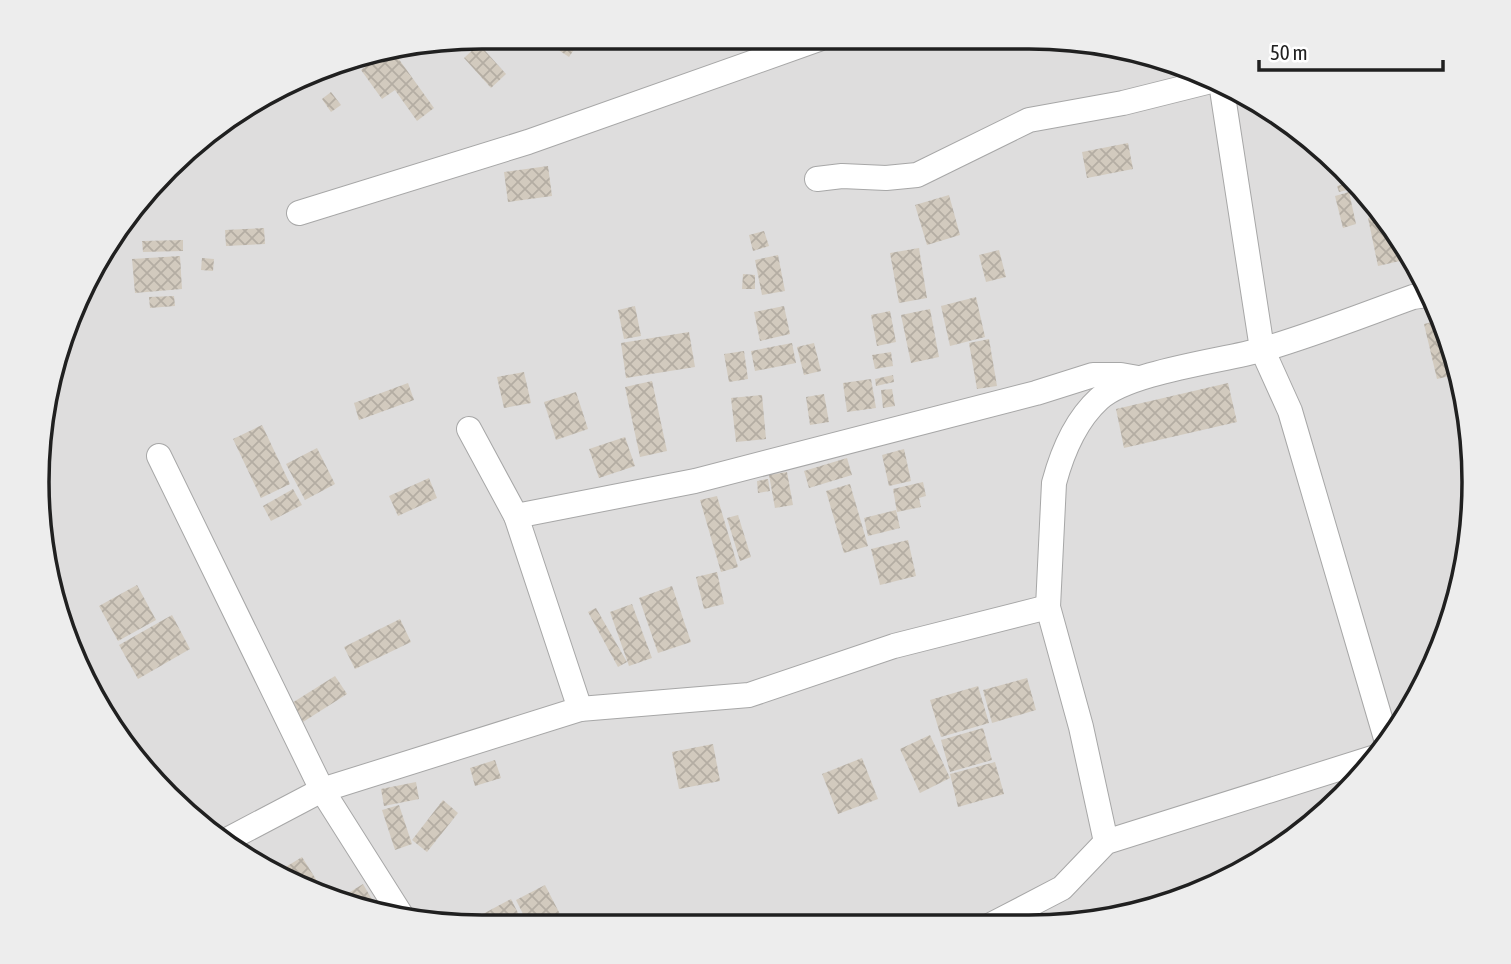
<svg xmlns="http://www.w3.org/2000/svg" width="1511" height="964" font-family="'Asap Condensed',sans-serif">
<defs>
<pattern id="building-cross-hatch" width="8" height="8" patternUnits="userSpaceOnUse" patternTransform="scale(1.75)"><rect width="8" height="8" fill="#d2cabe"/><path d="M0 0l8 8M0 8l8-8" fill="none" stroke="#b4ada3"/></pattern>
</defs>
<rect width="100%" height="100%" fill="#f1efe5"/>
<path fill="#dedddd" d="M482 37 1087 41 1199 70 1300 129 1415 260 1470 424 1459 598 1382 753 1300 835 1226 881 1059 926 424 923 311 893 211 835 112 729 52 598 37 482 61 339 129 211 234 112 339 60Z"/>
<g fill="url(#building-cross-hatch)">
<path d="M560 37H573L579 42 569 57 554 47Z"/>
<path d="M479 44 506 74 491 88 464 58Z"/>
<path d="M393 51 434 108 417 121 395 90 382 99 361 70 384 53Z"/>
<path d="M331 92 341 105 331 112 322 99Z"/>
<path d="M1128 143 1133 169 1087 178 1082 152Z"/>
<path d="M548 166 552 196 508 202 504 172Z"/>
<path d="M1348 183 1351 186 1358 195 1353 196 1351 189 1339 192 1337 186Z"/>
<path d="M1349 192 1356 224 1343 228 1335 196Z"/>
<path d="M949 195 960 235 927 245 915 205Z"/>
<path d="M1376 216 1413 258 1378 266 1368 218Z"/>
<path d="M264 228 265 244 226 246 225 230Z"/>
<path d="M764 231 769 246 753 251 749 235Z"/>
<path d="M183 240V251L143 252 142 241Z"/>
<path d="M919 248 927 298 899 303 890 253Z"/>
<path d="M999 250 1006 277 986 282 979 255Z"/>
<path d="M778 255 785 291 762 295 755 260Z"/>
<path d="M180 256 182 289 135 293 132 259Z"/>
<path d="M202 258 214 259 213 271 201 270Z"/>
<path d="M743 274 755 275V289H742Z"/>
<path d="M174 296 175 306 150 308 149 297Z"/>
<path d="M976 297 985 337 950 346 941 306Z"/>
<path d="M635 306 641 336 624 339 618 310Z"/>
<path d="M784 306 790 334 760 341 754 312Z"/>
<path d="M930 309 939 357 911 363 901 315Z"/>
<path d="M890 311 896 342 877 346 871 315Z"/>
<path d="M1436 321 1454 375 1437 379 1424 324Z"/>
<path d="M689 332 695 367 626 378 621 343Z"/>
<path d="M989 339 997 386 977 389 969 343Z"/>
<path d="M792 343 796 363 755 371 751 351Z"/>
<path d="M814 343 821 371 804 375 797 347Z"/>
<path d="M744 351 748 379 729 382 724 354Z"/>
<path d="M891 352 893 366 875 369 872 355Z"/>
<path d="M524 372 531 403 504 408 497 377Z"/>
<path d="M893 375 894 382 876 386 875 379Z"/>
<path d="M871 379 876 408 847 412 843 383Z"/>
<path d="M652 381 667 451 640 457 625 387Z"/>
<path d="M408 383 414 400 359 420 354 403Z"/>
<path d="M1228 383 1237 422 1124 448 1116 409Z"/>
<path d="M892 389 895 406 883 408 881 390Z"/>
<path d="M576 392 588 429 556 440 544 402Z"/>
<path d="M824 394 829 422 810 425 806 397Z"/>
<path d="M762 395 766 439 736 442 731 398Z"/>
<path d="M262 425 290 484 261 498 233 439Z"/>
<path d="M625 437 635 466 599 478 589 449Z"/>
<path d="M317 448 335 484 305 500 286 464Z"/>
<path d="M904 449 911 481 889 486 882 455Z"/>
<path d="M847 458 852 475 809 488 804 471Z"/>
<path d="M787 472 793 505 775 508 769 475Z"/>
<path d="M429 478 437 498 398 516 389 496Z"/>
<path d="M768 479 770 491 758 493 757 481Z"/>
<path d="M923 482 926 496 919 498 921 507 897 512 893 489Z"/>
<path d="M850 484 868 546 844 553 826 491Z"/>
<path d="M293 489 302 505 271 521 263 506Z"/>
<path d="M717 496 738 567 721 572 700 500Z"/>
<path d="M896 510 900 528 868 536 864 518Z"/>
<path d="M738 515 751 557 740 561 727 518Z"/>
<path d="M908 540 916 576 880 585 871 549Z"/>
<path d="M717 572 724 604 704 609 696 577Z"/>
<path d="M137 585 156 620 118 641 99 606Z"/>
<path d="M672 586 691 642 658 653 639 598Z"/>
<path d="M632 604 652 658 629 666 610 612Z"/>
<path d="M596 608 627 662 618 667 588 612Z"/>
<path d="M172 615 190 649 138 679 119 645Z"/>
<path d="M400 619 411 642 355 669 344 647Z"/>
<path d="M335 676 347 694 303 722 292 703Z"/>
<path d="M1027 678 1036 710 992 723 983 690Z"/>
<path d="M978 686 989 723 941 737 930 700Z"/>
<path d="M118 728 125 742 124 743 113 731Z"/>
<path d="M983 728 992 760 950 772 941 740Z"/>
<path d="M930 735 950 778 920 793 900 749Z"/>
<path d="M713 744 720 781 679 789 672 752Z"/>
<path d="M862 758 878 799 838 814 822 774Z"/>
<path d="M495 760 501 778 475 786 470 768Z"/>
<path d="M995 762 1004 794 958 807 950 774Z"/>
<path d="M416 782 419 799 384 806 381 789Z"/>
<path d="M443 800 458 813 427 852 412 840Z"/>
<path d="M399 805 412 844 395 850 382 810Z"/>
<path d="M302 857 327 897 311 893 276 873Z"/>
<path d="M363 884 377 908 374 910 337 900Z"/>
<path d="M545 885 562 918 551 924H528L516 900Z"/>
<path d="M511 899 522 921 516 924H464Z"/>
</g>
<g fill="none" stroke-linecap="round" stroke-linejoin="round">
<defs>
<g id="minor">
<path d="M1221 83 1262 349 1290 411 1387 742"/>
<path d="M817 179 842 176 886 178 917 175 1029 120 1123 103 1215 80"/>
<path d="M299 213 528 142 819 39"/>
<path d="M469 429 516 516 580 709"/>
<path d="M159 456 322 790 403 918"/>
<path d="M516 516 695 481 1036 393 1093 375H1121L1138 378"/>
<path d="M223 842 322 790 580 709 749 695 894 646 1048 607"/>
<path d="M1106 842 1081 727 1048 607 1054 483C1062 453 1076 420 1099 399 1128 372 1221 361 1261 350 1313 335 1363 315 1413 297L1427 295"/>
<path d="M989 926 1062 888 1106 842 1379 756"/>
</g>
</defs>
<use href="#minor" stroke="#a7a7a7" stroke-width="26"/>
<use href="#minor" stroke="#fff" stroke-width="24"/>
</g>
<path d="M0 0H1511V964H0ZM482 49H1029A433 433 0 0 1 1462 482V482A433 433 0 0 1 1029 915H482A433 433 0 0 1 49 482V482A433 433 0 0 1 482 49Z" fill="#ededed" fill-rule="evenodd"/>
<path fill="none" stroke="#202020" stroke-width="3.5" d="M482 49H1029A433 433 0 0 1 1462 482V482A433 433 0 0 1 1029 915H482A433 433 0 0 1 49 482V482A433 433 0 0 1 482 49Z"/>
<path d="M1259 60v10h184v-10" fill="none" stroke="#202020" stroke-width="3.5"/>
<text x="1270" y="60" font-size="21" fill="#202020" stroke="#ffffff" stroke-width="5" paint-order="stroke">50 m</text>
</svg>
